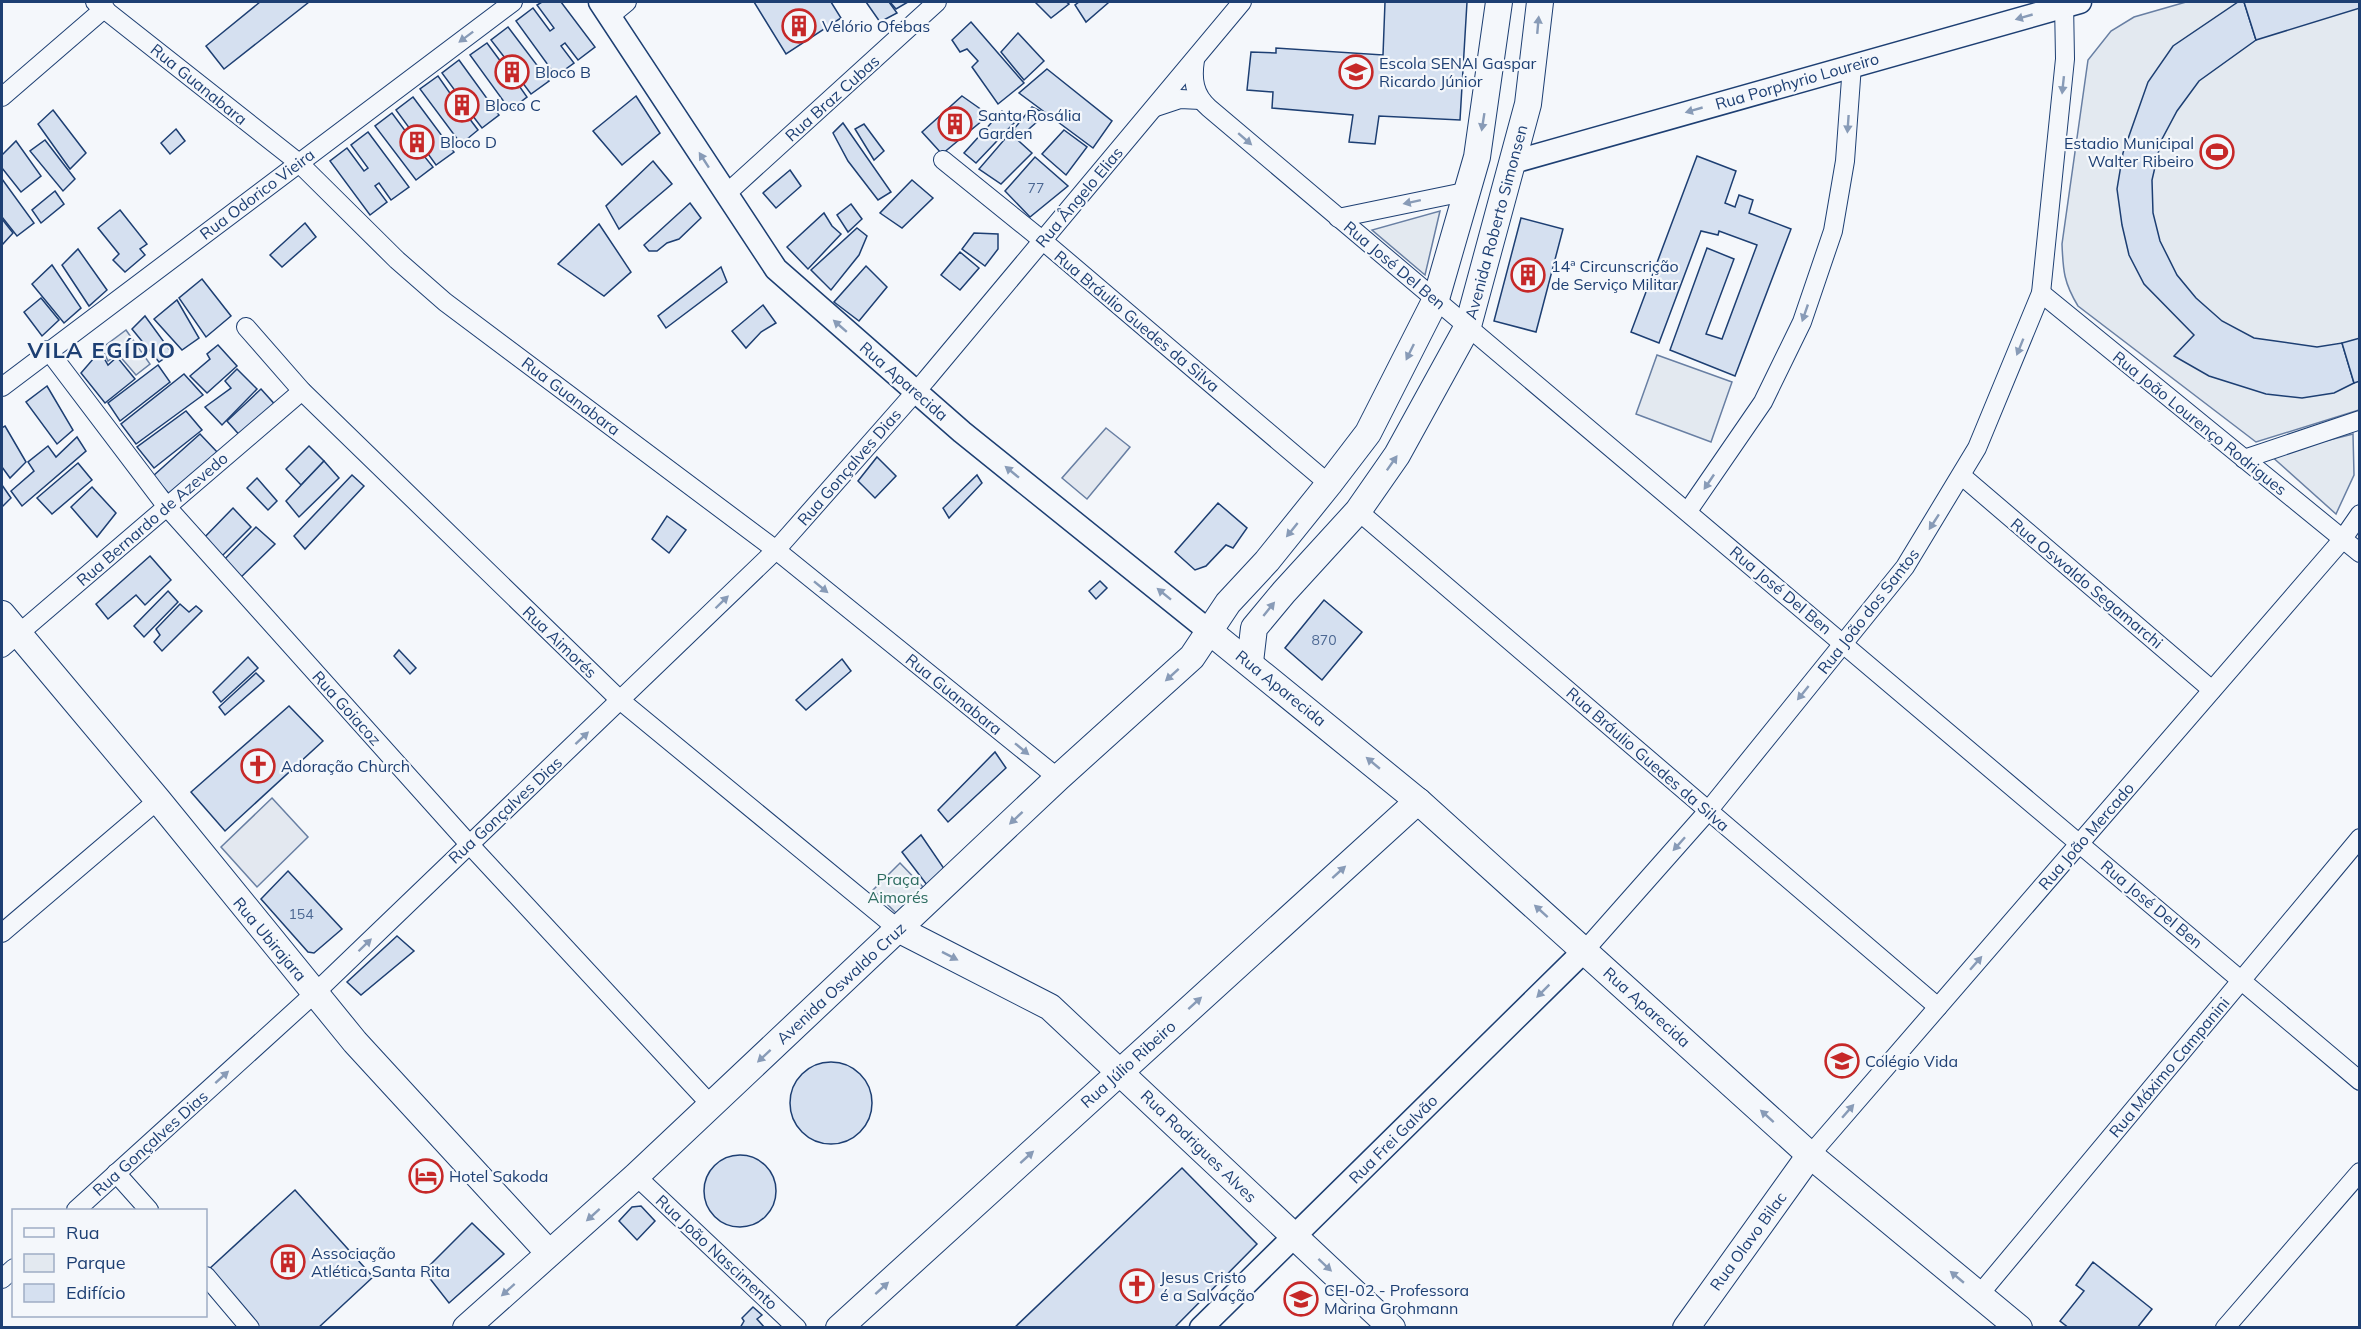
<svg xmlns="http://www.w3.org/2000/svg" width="2361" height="1329" font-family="Mulish,sans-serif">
<rect width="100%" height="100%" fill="#f4f7fb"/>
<g fill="#e3e9f0" stroke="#687fa3" stroke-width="1.5">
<path d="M2186 2H2359V410L2256 442 2078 306C2064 283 2063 271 2062 244L2088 60 2111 31 2134 17Z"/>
<path d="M1440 211 1425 275 1372 230Z"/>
<path d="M126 330 150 364 136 375 118 354 108 361 102 348Z"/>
<path d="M1657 355 1732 382 1711 442 1636 414Z"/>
<path d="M2353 434 2354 475 2336 514 2270 455Z"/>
<path d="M900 863 923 887 896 913 873 890Z"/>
</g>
<g fill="#e3e8f0" stroke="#687fa3" stroke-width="1.5">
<path d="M1106 428 1130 447 1087 499 1062 478Z"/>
<path d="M272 798 308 837 257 887 221 847Z"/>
</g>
<g fill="#d5e0f0" stroke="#1d3f73" stroke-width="1.5">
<path d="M260 2H309L224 69 206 46Z"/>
<path d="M542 2H561L595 47 578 60 565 43 561 46 574 63 556 76 516 21 533 8 550 31 554 28 537 5Z"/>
<path d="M754 2H831L841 18 786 54Z"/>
<path d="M866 2H889L897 13 880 22Z"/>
<path d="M890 2H908L896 9Z"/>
<path d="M1035 2H1066L1069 4 1051 18Z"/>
<path d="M1079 2H1107L1108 3 1086 22 1075 5Z"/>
<path d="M1385 2H1467L1460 120 1379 116 1375 144 1349 142 1353 115 1272 108 1273 92 1247 90 1251 52 1276 53V48L1383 55Z"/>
<path d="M2238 2H2244L2256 40 2199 81 2177 111 2161 141 2152 180 2153 213 2160 241 2177 275 2196 298 2222 321 2254 338 2317 347 2342 343 2354 383 2334 393 2302 398 2266 394 2209 376 2174 356 2194 335 2144 284 2129 255 2122 225 2117 189 2123 153 2148 82 2173 46Z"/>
<path d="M2244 2H2360V8L2256 40Z"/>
<path d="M971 22 1024 83 998 104 972 67 978 61 967 49 960 52 952 40Z"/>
<path d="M508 27 549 81 531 94 519 78 515 80 527 97 510 110 470 55 487 43 504 66 508 62 491 40Z"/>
<path d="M1018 33 1044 61 1024 80 1001 52Z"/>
<path d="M459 60 499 115 482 128 469 111 466 114 478 130 461 144 420 89 438 76 454 99 459 96 442 73Z"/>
<path d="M1047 69 1112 121 1093 148 1019 93Z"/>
<path d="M636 96 660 133 622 165 593 131Z"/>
<path d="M962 96 989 115 942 154 922 132Z"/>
<path d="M413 97 454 152 436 165 424 148 420 151 433 167 416 180 375 126 392 113 409 136 413 133 396 110Z"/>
<path d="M1032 107 1046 114 1022 135 1014 129Z"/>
<path d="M53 110 86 153 70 169 38 124Z"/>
<path d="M1002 111 1014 123 976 163 964 153Z"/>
<path d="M843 123 891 192 878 200 848 161 833 133Z"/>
<path d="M864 124 884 151 874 160 855 129Z"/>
<path d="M176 129 185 141 170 154 161 143Z"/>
<path d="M1064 130 1087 147 1066 175 1042 154Z"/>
<path d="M368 132 409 187 391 200 379 183 375 186 387 202 370 215 330 161 347 148 364 171 368 168 351 145Z"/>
<path d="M1010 133 1032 153 1001 184 979 169Z"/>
<path d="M45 140 75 179 63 191 30 151Z"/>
<path d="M16 141 41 176 21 192 2 168V155Z"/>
<path d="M1697 156 1736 171 1725 203 1735 207 1739 195 1753 200 1749 213 1791 229 1735 376 1670 350 1707 248 1734 259 1706 334 1722 339 1757 245 1719 231 1718 235 1701 231 1659 343 1631 332Z"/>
<path d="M1035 157 1068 186 1030 217 1005 191Z"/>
<path d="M653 161 672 184 619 229 606 206Z"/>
<path d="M790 170 801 186 776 208 763 193Z"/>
<path d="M2 179 34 223 17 236 2 217Z"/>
<path d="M912 180 933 198 902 228 880 213Z"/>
<path d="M55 191 64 204 41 223 32 210Z"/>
<path d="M690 203 701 218 679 239 667 243 657 251H649L644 245Z"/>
<path d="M851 204 862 219 848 232 837 215Z"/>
<path d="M120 210 147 244 140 249 145 255 125 272 113 260 119 254 98 228Z"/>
<path d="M824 213 832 226 841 234 808 269 787 247Z"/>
<path d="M1521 218 1563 229 1536 332 1494 321Z"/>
<path d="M2 219 13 233 2 245Z"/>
<path d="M305 223 316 237 282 267 270 255Z"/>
<path d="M599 224 631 272 604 296 558 264Z"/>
<path d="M857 228 867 236 859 255 831 290 811 270Z"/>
<path d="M974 233 998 234V249L985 266 962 249Z"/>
<path d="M78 249 107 290 89 306 62 265Z"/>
<path d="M960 252 979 268 960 290 941 275Z"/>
<path d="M52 265 81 308 64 323 32 284Z"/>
<path d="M866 266 887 287 859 321 834 302Z"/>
<path d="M721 267 727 282 666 328 658 316Z"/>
<path d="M202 279 231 316 206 337 179 298Z"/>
<path d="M41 298 59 320 42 336 24 312Z"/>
<path d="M177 300 199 338 182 350 154 319Z"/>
<path d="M763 305 776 323 761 332 746 348 732 331Z"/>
<path d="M145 316 172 353 159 362 132 329Z"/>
<path d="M2360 338V381L2354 383 2342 343Z"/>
<path d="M218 345 237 366 207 393 190 376 210 359 207 354Z"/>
<path d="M100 351 108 365 117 357 135 379 105 403 81 373Z"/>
<path d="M158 365 170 382 120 421 108 403Z"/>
<path d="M237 369 257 389 222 425 205 407 231 388 225 381Z"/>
<path d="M184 374 203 395 136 444 121 424Z"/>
<path d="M47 386 73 430 57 444 26 402Z"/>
<path d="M261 389 279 409 243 439 227 421Z"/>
<path d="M186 411 202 430 154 468 137 447Z"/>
<path d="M5 426 26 462 10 478 2 467V428Z"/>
<path d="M200 434 218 453 172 497 153 476Z"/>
<path d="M77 437 86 451 22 506 11 491 34 471 28 462 48 446 56 457Z"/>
<path d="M309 446 324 461 301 485 286 469Z"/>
<path d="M877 457 896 476 875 498 858 481Z"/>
<path d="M324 461 339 478 299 517 286 501Z"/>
<path d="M78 463 92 480 52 514 37 498Z"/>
<path d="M352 475 364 486 305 549 294 536Z"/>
<path d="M977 475 982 483 949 518 943 508Z"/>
<path d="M257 478 277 501 268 510 247 488Z"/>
<path d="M2 485 11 498 2 507Z"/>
<path d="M92 487 116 513 97 537 71 507Z"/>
<path d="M1218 503 1247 528 1233 548 1226 545 1206 566 1195 570 1175 552Z"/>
<path d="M233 508 251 527 216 562 199 543Z"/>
<path d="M667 516 686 530 669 553 652 539Z"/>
<path d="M256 527 275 544 235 583 219 565Z"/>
<path d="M150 556 171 580 145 605 136 595 108 619 96 604Z"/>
<path d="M1100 581 1107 588 1096 599 1089 591Z"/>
<path d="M168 591 178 602 144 637 134 626Z"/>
<path d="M1324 600 1362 632 1322 680 1285 648Z"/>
<path d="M180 604 189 612 196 606 202 611 162 651 154 642 160 635 156 629Z"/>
<path d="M399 650 416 668 410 674 394 656Z"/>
<path d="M248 657 258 668 221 702 213 692Z"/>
<path d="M842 659 851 671 806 710 796 700Z"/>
<path d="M256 673 264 681 225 715 219 707Z"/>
<path d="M289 706 323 741 225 831 191 792Z"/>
<path d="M995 752 1006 768 948 822 938 810Z"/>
<path d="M921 835 945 870 927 885 902 852Z"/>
<path d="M288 871 342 929 314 953 308 952 261 899Z"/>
<path d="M397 936 414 951 361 995 347 982Z"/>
<circle cx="831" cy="1103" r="41"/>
<circle cx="740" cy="1191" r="36"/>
<path d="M1182 1168 1257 1244 1174 1328H1014Z"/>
<path d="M295 1190 373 1277 318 1328H260L208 1270Z"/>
<path d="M641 1206 655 1221 637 1240 619 1221 632 1207Z"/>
<path d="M472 1223 504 1254 449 1303 424 1271Z"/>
<path d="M2093 1262 2152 1309 2137 1328H2069L2060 1321 2084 1291 2076 1285Z"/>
<path d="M753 1307 762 1315 757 1319 765 1328H740L744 1321 742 1318Z"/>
</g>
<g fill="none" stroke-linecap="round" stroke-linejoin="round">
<defs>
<g id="minor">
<path d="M95 2 299 163 397 260 445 302 776 550 1058 778"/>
<path d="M610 16 627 2"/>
<path d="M1195 60C1192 79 1194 95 1209 108L2360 1081"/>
<path d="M2 97 105 8"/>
<path d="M1156 107 1180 99 1201 100"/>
<path d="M943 160 1042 240 1329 484"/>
<path d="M726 194 937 2"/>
<path d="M1338 218 1469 191"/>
<path d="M2041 293 2360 553"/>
<path d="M246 327 302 391 621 701 898 929"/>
<path d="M48 350 167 507 469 844 711 1105"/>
<path d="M2 387 513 2"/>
<path d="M2244 459 2360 420"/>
<path d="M1962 476 2212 690"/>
<path d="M1358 511 1938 1007"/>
<path d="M1688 511 1763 402 1802 322 1833 231 1845 161 1852 65"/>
<path d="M2 648 302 391"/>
<path d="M2 933 158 800"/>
<path d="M1585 950 1708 811 1905 567 1977 448 2041 293 2065 59 2064 2"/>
<path d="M1810 1155 2342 540 2360 514"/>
<path d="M116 1173 149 1210"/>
<path d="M636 1176 797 1328"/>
<path d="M76 1210 315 993 776 550 926 380 1242 2"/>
<path d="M206 1276 250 1328"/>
<path d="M2 1279 14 1268"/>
<path d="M1979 1295 2360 838"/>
<path d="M2225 1328 2360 1172"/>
</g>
<g id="tertiary">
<path d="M600 2 776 269 962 432 1209 631"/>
<path d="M1513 162 2080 2"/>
<path d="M1201 1328 1585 950"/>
</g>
<g id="secondary">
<path d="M2 614 158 800 355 1042 549 1253"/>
<path d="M1209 631 1418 801 1810 1155 2019 1328"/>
<path d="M1250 662 1254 628 1284 592 1358 511 1397 455 1468 326 1528 104 1540 2"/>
<path d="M898 929 1050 1007 1392 1328"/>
<path d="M466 1328 636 1176 1058 778 1192 657 1228 603 1267 561 1329 484 1368 433 1436 299 1477 157 1499 2"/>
<path d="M839 1328 1418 801"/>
<path d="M1686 1328 1810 1155"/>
</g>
</defs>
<use href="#minor" stroke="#1d3f73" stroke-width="20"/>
<use href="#tertiary" stroke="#1d3f73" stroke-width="25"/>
<use href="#secondary" stroke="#1d3f73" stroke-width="28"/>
<use href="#minor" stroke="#f4f7fb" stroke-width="18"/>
<use href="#tertiary" stroke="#f4f7fb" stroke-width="22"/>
<use href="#secondary" stroke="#f4f7fb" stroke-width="26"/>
</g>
<defs><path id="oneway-solid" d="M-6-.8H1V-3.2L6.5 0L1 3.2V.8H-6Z" transform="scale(1.5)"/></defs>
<g fill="#889bb7">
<use href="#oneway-solid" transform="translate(2024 17) rotate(164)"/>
<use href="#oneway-solid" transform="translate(1538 25) rotate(-85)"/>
<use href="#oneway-solid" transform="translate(466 37) rotate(143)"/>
<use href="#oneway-solid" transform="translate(2063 85) rotate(96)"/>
<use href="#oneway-solid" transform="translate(1694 110) rotate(164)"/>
<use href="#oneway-solid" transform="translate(1483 122) rotate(99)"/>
<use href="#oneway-solid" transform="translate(1848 124) rotate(94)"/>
<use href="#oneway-solid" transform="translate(1245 139) rotate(41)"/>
<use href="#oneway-solid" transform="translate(704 160) rotate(-123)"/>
<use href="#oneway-solid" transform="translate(1412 202) rotate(168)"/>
<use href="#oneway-solid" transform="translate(1805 313) rotate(109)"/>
<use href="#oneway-solid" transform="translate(840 326) rotate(-139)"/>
<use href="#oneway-solid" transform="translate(2020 347) rotate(112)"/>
<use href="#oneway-solid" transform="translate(1410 352) rotate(116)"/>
<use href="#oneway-solid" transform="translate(1392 463) rotate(-55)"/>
<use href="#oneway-solid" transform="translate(1012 472) rotate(-141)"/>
<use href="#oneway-solid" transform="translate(1709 482) rotate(124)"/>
<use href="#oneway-solid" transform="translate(1934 522) rotate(123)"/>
<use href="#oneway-solid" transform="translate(1292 530) rotate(129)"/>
<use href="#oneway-solid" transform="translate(821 587) rotate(39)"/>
<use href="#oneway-solid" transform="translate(1164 594) rotate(-141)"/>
<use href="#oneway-solid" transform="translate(722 602) rotate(-44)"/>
<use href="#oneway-solid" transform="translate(1269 609) rotate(-51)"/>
<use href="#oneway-solid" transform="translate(1172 675) rotate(138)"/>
<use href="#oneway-solid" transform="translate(1803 693) rotate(129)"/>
<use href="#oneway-solid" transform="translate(582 738) rotate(-43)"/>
<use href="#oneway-solid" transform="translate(1022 749) rotate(39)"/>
<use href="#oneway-solid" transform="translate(1373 763) rotate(-140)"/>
<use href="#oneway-solid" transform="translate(1016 818) rotate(137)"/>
<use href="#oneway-solid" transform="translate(1679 844) rotate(132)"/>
<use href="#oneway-solid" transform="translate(1339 872) rotate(-42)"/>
<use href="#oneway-solid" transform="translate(1541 911) rotate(-138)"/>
<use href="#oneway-solid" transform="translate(365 945) rotate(-44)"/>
<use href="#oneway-solid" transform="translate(950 956) rotate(27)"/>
<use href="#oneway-solid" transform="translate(1976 963) rotate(-49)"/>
<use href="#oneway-solid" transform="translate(1543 991) rotate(135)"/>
<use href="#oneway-solid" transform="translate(1195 1003) rotate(-42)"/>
<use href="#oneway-solid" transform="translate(764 1056) rotate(137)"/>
<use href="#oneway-solid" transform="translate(222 1077) rotate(-42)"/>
<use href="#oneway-solid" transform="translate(1848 1111) rotate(-49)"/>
<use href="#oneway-solid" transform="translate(1767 1116) rotate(-138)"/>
<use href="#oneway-solid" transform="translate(1027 1157) rotate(-42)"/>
<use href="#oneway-solid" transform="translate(593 1215) rotate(138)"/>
<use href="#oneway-solid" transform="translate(1325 1265) rotate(43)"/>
<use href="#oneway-solid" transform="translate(1957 1277) rotate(-140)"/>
<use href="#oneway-solid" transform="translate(882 1288) rotate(-42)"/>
<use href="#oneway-solid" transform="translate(508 1290) rotate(138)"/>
</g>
<defs>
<symbol id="building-ring" viewBox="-11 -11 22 22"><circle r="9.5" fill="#f4f7fb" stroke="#c62828" stroke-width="1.5"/><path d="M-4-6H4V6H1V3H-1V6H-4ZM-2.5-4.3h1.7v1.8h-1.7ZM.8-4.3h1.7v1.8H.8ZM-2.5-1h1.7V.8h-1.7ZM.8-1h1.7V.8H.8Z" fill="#c62828"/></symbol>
<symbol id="university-ring" viewBox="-11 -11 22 22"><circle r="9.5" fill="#f4f7fb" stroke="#c62828" stroke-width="1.5"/><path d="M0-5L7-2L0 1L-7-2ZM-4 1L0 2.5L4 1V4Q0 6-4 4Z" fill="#c62828"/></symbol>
<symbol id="stadium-ring" viewBox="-11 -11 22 22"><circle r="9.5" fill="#f4f7fb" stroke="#c62828" stroke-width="1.5"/><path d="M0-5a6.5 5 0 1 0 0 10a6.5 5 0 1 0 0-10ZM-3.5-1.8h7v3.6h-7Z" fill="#c62828"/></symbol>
<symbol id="church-ring" viewBox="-11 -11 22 22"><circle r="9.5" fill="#f4f7fb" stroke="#c62828" stroke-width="1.5"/><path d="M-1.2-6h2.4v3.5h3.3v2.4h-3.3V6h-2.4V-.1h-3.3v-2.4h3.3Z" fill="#c62828"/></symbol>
<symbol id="school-ring" viewBox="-11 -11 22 22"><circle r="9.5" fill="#f4f7fb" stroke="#c62828" stroke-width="1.5"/><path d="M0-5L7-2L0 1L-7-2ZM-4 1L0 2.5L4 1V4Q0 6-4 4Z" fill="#c62828"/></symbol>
<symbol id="hotel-ring" viewBox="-11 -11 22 22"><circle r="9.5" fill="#f4f7fb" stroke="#c62828" stroke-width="1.5"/><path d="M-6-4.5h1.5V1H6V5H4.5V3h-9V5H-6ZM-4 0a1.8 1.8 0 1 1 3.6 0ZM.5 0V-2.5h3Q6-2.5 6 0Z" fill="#c62828"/></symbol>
</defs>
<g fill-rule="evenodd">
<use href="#building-ring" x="780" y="7" width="38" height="38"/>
<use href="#building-ring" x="493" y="53" width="38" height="38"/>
<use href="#university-ring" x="1337" y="53" width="38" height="38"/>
<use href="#building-ring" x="443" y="86" width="38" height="38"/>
<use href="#building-ring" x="936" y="105" width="38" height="38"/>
<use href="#building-ring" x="398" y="123" width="38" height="38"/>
<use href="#stadium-ring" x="2198" y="133" width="38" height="38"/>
<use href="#building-ring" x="1509" y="256" width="38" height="38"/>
<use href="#church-ring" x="239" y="747" width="38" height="38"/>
<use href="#school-ring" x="1823" y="1042" width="38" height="38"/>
<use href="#hotel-ring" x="407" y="1157" width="38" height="38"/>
<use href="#building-ring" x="269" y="1243" width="38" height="38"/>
<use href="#church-ring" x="1118" y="1267" width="38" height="38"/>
<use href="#school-ring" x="1282" y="1280" width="38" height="38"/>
</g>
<g text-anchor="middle" stroke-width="4.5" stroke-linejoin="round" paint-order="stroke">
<g font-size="14" fill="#4b6792">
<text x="1036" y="193">77</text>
<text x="1324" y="645">870</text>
<text x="301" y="919">154</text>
</g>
<g font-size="16" fill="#1d3f73" stroke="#f4f7fb" text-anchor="start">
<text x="822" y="32">Velório Ofebas</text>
<text x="1379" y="69">Escola SENAI Gaspar<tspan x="1379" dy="18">Ricardo Júnior</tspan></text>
<text x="535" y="78">Bloco B</text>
<text x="485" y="111">Bloco C</text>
<text x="978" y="121">Santa Rosália<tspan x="978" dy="18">Garden</tspan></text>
<text x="440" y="148">Bloco D</text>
<text x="2194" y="149" text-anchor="end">Estadio Municipal<tspan x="2194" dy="18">Walter Ribeiro</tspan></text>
<text x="1551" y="272">14ª Circunscrição<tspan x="1551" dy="18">de Serviço Militar</tspan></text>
<text x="281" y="772">Adoração Church</text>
<text x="1865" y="1067">Colégio Vida</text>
<text x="449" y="1182">Hotel Sakoda</text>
<text x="311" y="1259">Associação<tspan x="311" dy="18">Atlética Santa Rita</tspan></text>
<text x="1160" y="1283">Jesus Cristo<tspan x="1160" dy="18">é a Salvação</tspan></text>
<text x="1324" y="1296">CEI-02 - Professora<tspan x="1324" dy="18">Marina Grohmann</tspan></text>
</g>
<g font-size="16" fill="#1d3f73" stroke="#f4f7fb">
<text transform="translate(1797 81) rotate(-16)" y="6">Rua Porphyrio Loureiro</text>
<text transform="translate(199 84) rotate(39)" y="6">Rua Guanabara</text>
<text transform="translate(832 98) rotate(-42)" y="6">Rua Braz Cubas</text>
<text transform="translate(257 194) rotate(-37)" y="6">Rua Odorico Vieira</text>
<text transform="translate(1079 197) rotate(-50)" y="6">Rua Ângelo Elias</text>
<text transform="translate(1496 222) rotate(-75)" y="6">Avenida Roberto Simonsen</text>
<text transform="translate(1395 265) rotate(40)" y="6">Rua José Del Ben</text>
<text transform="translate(1137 321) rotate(40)" y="6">Rua Bráulio Guedes da Silva</text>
<text transform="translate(904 381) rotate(41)" y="6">Rua Aparecida</text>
<text transform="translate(571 396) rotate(37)" y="6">Rua Guanabara</text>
<text transform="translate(2200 423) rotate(39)" y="6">Rua João Lourenço Rodrigues</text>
<text transform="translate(849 467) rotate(-49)" y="6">Rua Gonçalves Dias</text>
<text transform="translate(152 519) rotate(-41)" y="6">Rua Bernardo de Azevedo</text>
<text transform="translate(2087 583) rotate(40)" y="6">Rua Oswaldo Segamarchi</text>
<text transform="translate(1781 590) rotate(40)" y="6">Rua José Del Ben</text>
<text transform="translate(1868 611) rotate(-52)" y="6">Rua João dos Santos</text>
<text transform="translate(560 642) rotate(44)" y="6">Rua Aimorés</text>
<text transform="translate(1281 688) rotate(39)" y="6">Rua Aparecida</text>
<text transform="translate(954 694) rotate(39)" y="6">Rua Guanabara</text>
<text transform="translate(347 708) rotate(48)" y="6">Rua Goiacoz</text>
<text transform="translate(1648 759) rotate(41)" y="6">Rua Bráulio Guedes da Silva</text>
<text transform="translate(505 810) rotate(-43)" y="6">Rua Gonçalves Dias</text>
<text transform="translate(2086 836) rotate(-49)" y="6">Rua João Mercado</text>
<text transform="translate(2152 904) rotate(40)" y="6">Rua José Del Ben</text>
<text transform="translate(270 939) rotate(50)" y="6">Rua Ubirajara</text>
<text transform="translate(841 983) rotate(-43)" y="6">Avenida Oswaldo Cruz</text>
<text transform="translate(1647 1007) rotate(42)" y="6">Rua Aparecida</text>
<text transform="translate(1128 1064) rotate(-42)" y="6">Rua Júlio Ribeiro</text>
<text transform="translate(2169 1067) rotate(-50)" y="6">Rua Máximo Campanini</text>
<text transform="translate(1393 1139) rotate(-45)" y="6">Rua Frei Galvão</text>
<text transform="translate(150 1143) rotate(-42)" y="6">Rua Gonçalves Dias</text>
<text transform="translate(1199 1146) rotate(44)" y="6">Rua Rodrigues Alves</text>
<text transform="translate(1748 1241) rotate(-54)" y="6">Rua Olavo Bilac</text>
<text transform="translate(717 1252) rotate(43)" y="6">Rua João Nascimento</text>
</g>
<g font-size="16" fill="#2c6c60" stroke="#f4f7fb">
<text x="898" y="885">Praça<tspan x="898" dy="18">Aimorés</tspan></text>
</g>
<g font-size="22" font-weight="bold" letter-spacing="1.5" fill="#1d3f73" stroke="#f4f7fb">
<text x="102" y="358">VILA EGÍDIO</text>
</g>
</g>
<rect width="2361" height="1329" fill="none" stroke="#1d3f73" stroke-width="6"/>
<rect x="12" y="1209" width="195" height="108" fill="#f4f7fb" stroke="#9eadc5" stroke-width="1.5"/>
<rect x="24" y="1228" width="30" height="9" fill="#f4f7fb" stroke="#9eadc5" stroke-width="1.5"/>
<text x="66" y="1239" font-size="18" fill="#1d3f73">Rua</text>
<rect x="24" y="1254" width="30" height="18" fill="#e3e9f0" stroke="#9eadc5" stroke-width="1.5"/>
<text x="66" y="1269" font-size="18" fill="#1d3f73">Parque</text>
<rect x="24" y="1284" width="30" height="18" fill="#d5e0f0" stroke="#9eadc5" stroke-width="1.5"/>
<text x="66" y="1299" font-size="18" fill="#1d3f73">Edifício</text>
</svg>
